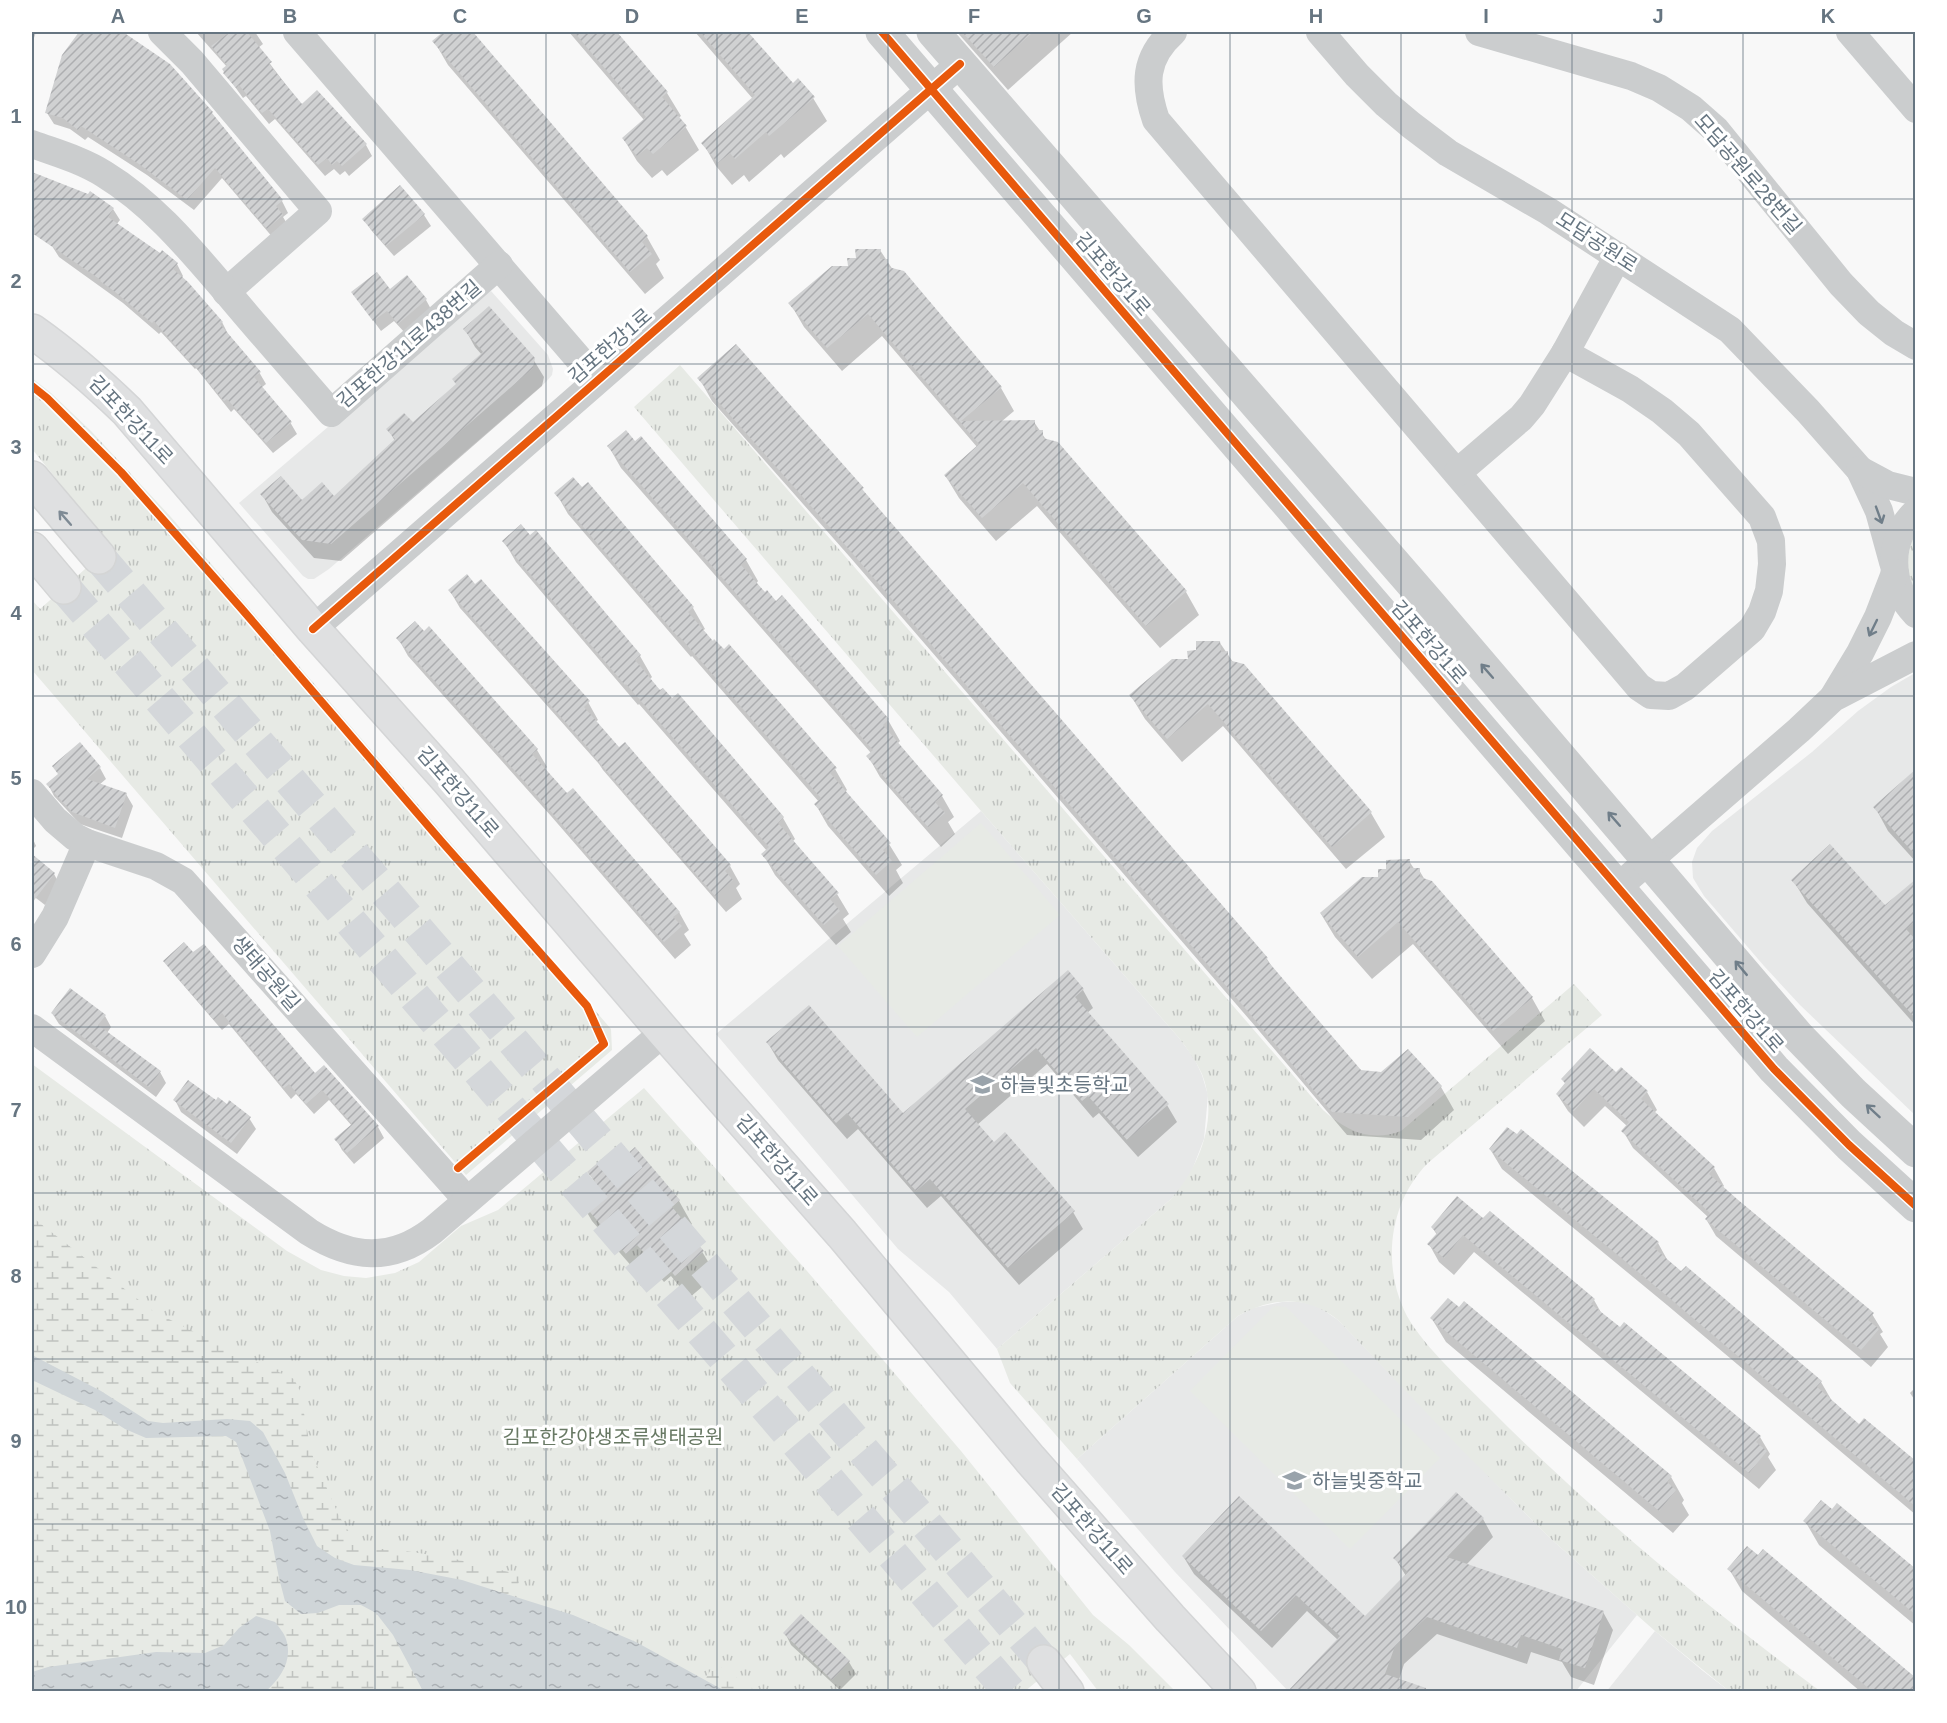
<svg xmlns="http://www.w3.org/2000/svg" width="1947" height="1723" font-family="Helvetica,'Noto Sans KR',sans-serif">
<defs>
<pattern id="grass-tufts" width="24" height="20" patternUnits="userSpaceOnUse" patternTransform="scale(1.5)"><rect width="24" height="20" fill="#e7eae5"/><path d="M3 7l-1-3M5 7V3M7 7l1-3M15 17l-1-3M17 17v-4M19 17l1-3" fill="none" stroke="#bfc2bf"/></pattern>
<pattern id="wetland-marsh" width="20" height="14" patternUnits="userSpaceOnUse" patternTransform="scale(1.5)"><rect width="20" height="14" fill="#e7eae5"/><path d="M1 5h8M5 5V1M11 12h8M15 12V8" fill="none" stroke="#bfc2bf"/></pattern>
<pattern id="water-ripples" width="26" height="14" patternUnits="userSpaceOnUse" patternTransform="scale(1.5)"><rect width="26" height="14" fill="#cfd5d8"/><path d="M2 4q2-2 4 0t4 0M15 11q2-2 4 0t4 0" fill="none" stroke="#acb1b5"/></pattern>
<pattern id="building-hatch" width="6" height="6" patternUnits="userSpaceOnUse" patternTransform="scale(1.5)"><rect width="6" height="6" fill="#d0d1d2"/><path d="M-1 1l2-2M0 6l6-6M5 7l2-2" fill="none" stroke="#adaeb0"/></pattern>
</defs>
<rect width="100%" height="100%" fill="#f8f8f8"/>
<g fill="#e7e8e8">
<path d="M491 291 548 355 553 369 552 375 546 382 329 569 314 579H308L303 576 239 503 467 308Z"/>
<path d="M1915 673V1115L1800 1005 1764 966 1704 896 1693 878 1692 862 1697 848 1712 831 1812 752 1858 711 1891 687Z"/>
<path d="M981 811 1179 1038 1194 1058 1202 1075 1208 1095 1204 1139 1191 1173 1182 1187 1171 1199 997 1349 949 1292 898 1249 716 1034Z"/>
<path d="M1282 1302H1299L1316 1305 1338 1320 1515 1503 1551 1539 1637 1615 1576 1691H1288L1175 1572 1077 1459 1238 1316 1253 1308Z"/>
<path d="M1655 1631 1703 1671 1729 1691 1606 1692Z"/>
</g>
<g fill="url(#grass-tufts)">
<path d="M680 365 1323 1110C1345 1130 1370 1143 1401 1131L1574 984 1602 1015 1428 1163C1390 1201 1382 1262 1404 1310 1418 1341 1462 1381 1487 1406 1591 1511 1702 1603 1820 1691H1729L1655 1631 1551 1539 1461 1449 1338 1320C1307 1295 1272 1297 1238 1316L1077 1459 1010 1383 997 1349 1171 1199C1200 1166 1219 1117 1202 1074 1196 1061 1188 1050 1179 1038L981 811 634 407Z"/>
<path d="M32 378 51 393 91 431 170 516 611 1029 612 1050 466 1175 32 670V600L40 609 111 546 32 449Z"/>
<path d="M1915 534V593C1906 573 1905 554 1915 534Z"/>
<path d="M32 1064 287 1251 321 1270 344 1276 366 1278 395 1273 419 1262 461 1226 498 1210 644 1088 807 1271 961 1451 1093 1615 1129 1645 1175 1691H1098L1070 1654 1024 1692 32 1691Z"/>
</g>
<path fill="url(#wetland-marsh)" d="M32 1217 153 1311 222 1346 294 1379 300 1391 311 1452 339 1516 354 1540 365 1549H392L451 1558 521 1575 514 1597 704 1681 715 1663 756 1691H32Z"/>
<g fill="#e7eae5">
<path d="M981 823 1060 915 917 1037 838 946Z"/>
<path d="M1274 1306 1286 1307 1440 1458 1350 1549 1190 1391Z"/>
</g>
<g fill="url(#water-ripples)">
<path d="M32 1355 101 1391 148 1421 163 1423 227 1419 250 1421 263 1432 285 1473 303 1518 317 1546 335 1558 354 1565 410 1570 462 1580 573 1615 636 1642 725 1691H423L393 1635 376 1613 361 1605H339L318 1613 301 1614 285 1601 279 1578 270 1531 236 1442 226 1436 146 1438 125 1429 95 1410 32 1380Z"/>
<path d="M256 1616 275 1622C279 1627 284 1633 286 1639 293 1660 281 1678 266 1691H32V1672L48 1667 156 1652 205 1653 224 1645 239 1628Z"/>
</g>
<g fill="#0003">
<path d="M32 32H36L32 44Z"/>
<path d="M81 32H120L170 66 282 201 288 213 283 217 289 227 274 239 222 178 194 210 147 175 88 137 85 140 70 129 54 124 47 113 64 55Z"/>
<path d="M196 32H255L263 44 258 48 302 106 317 92 366 145 372 156 349 176 345 171 340 175 334 169 325 176 275 119 269 124 246 96 243 98 225 73 227 67Z"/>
<path d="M446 32H460L463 35 467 32H471L647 237 660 260 656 264 664 278 645 294 448 65 434 41Z"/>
<path d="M569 32H615L667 93 681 116 678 118 685 126 699 150 667 176 662 170 652 178 637 161 623 138 644 120Z"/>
<path d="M695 32H747L792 85 813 98 827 121 784 158 781 154 749 182 744 175 732 185 716 166 703 143 753 99Z"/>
<path d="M957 32H1073L1008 90Z"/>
<path d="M32 173 88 196 113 209 120 220 116 225 177 264 183 276 182 278 222 322 228 334 259 372 266 384 261 388 290 422 297 434 273 453 234 409 231 412 196 368 195 369 161 332 159 334 123 303 59 257 52 246 32 223Z"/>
<path d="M400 188 424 215 431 226 394 256 371 230 364 219Z"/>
<path d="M880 250 893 270 1001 388 1014 411 1001 422H1034L1047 441 1186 592 1199 615 1160 648 1037 506 996 541 959 498 945 475 977 447 882 336 842 371 804 327 790 303 849 267 857 260Z"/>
<path d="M353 293 426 300 432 311 406 334 394 321 381 331Z"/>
<path d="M465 329 533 359 544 377 542 386 341 561 314 558 272 512 262 494 302 502 334 498 395 441 388 429 412 424 457 385 482 355 475 347Z"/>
<path d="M736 346 862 489 868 498 1267 959 1274 970 1361 1072 1441 1087 1454 1110 1421 1140 1347 1135 1255 1026 849 556 712 401 699 378Z"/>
<path d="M641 438 746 560 758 581 756 584 888 720 900 741 897 744 942 796 954 817 948 822 955 834 941 847 880 777 868 756 871 753 621 468 609 447 635 443Z"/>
<path d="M556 493 693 608 705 629 702 631 835 769 847 790 845 792 889 844 902 865 896 870 903 883 889 896 828 826 816 805 819 802 692 656 691 657 568 514Z"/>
<path d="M536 532 640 656 652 677 649 680 660 693 672 700 677 695 783 818 795 839 793 841 837 894 849 914 843 919 851 932 836 945 775 875 763 854 767 851 639 704 638 705 516 562 504 541 530 537Z"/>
<path d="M450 591 588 702 598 720 595 722 618 749 624 744 730 866 740 884 736 888 742 899 726 912 603 770 599 764 460 608Z"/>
<path d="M398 638 537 750 547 767 544 770 679 912 689 930 684 934 691 945 675 959 551 816 408 656Z"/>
<path d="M1220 643 1233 662 1243 665 1371 813 1385 837 1346 869 1223 726 1182 762 1145 719 1131 696 1189 660 1197 652Z"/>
<path d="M100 768 106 779 99 785 126 794 133 806 122 838 80 824 54 796 48 784Z"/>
<path d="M1916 779V862L1888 831 1875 807Z"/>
<path d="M32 837 36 846 32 850Z"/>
<path d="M32 856 54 874 60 885 45 905 32 895Z"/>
<path d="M1409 861 1415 870H1419L1425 880 1532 998 1545 1021 1508 1054 1413 944 1372 979 1335 937 1321 914 1379 878 1388 870Z"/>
<path d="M1793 880 1885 908 1916 881V1026L1807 903Z"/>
<path d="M165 961 315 1075 378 1127 384 1138 354 1164 342 1150 336 1139 352 1126 329 1100 314 1114 296 1094 291 1099 229 1024 222 1030 172 972Z"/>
<path d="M1068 972 1083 990 1093 1008 1087 1013 1167 1105 1177 1122 1138 1157 1099 1113 1093 1118 1047 1064 977 1125 993 1144 1073 1212 1083 1229 1019 1285 941 1196 927 1208 858 1129 847 1139 778 1060 768 1043 903 1115Z"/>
<path d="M52 1013 105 1016 111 1027 107 1033 160 1072 166 1083 156 1097 59 1024Z"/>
<path d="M1616 1074 1647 1092 1657 1110 1654 1113 1714 1168 1724 1186 1722 1188 1872 1314 1883 1332 1880 1334 1888 1347 1871 1367 1716 1236 1706 1219 1708 1217 1633 1148 1623 1131 1627 1126 1605 1106 1584 1127 1568 1111 1557 1094 1566 1085 1563 1079Z"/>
<path d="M175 1100 216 1102 227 1106 249 1118 256 1129 237 1154 181 1112Z"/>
<path d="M1490 1149 1658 1243 1669 1263 1821 1382 1832 1401 1859 1426 1916 1463V1515L1667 1305 1502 1169Z"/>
<path d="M617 1165 679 1201 692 1224 688 1228 716 1275 689 1298 671 1276 664 1282 652 1267 641 1277 592 1221 578 1197 595 1183 589 1172Z"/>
<path d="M1490 1213 1594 1300 1603 1316 1760 1437 1770 1454 1768 1457 1776 1470 1759 1489 1474 1252 1454 1275 1439 1262 1429 1244 1437 1235 1432 1227 1484 1220Z"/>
<path d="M1432 1319 1671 1477 1684 1500 1682 1503 1689 1515 1673 1533 1446 1342Z"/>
<path d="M1916 1387V1402L1910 1393Z"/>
<path d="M1456 1494 1483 1519 1493 1537 1466 1565 1603 1612 1613 1630 1594 1685 1571 1677 1562 1662 1531 1652 1527 1664 1437 1634 1404 1664 1399 1680 1431 1692H1301L1338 1640 1307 1611 1272 1648 1194 1574 1183 1556 1365 1619 1406 1576 1395 1558Z"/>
<path d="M1805 1521 1916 1571V1626L1819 1545Z"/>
<path d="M1729 1569 1916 1692H1861L1742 1591Z"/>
<path d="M801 1616 849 1662 856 1674 840 1690 791 1645 785 1633Z"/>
</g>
<g fill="url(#building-hatch)">
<path d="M79 32H123L170 64 213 112 212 113 283 200 276 206 283 215 267 229 215 168 187 200 139 164 81 126 78 130 63 118 45 113 62 55Z"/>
<path d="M230 32H247L272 62 269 64 302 104 317 90 367 144 342 166 337 161 332 165 327 158 318 165 268 109 262 113 239 85 236 88 223 73 224 72 222 69 227 65 211 46Z"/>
<path d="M443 32H473L648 236 642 242 652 254 630 272 432 41Z"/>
<path d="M574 32H617L668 92 662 97 687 126 653 154 647 148 637 156 622 138 646 117Z"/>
<path d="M700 32H748L793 83 798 78 815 97 769 136 766 132 735 159 730 153 718 163 701 143 755 95Z"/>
<path d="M962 32H1033L994 67Z"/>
<path d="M32 172 88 194 90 191 114 208 108 217 160 253 162 250 178 263 173 269 188 282 223 322 220 324 261 372 254 377 292 422 266 443 227 399 224 401 188 358 187 359 154 321 152 323 114 291 100 281 101 280 32 233Z"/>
<path d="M400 185 425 214 386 246 362 219Z"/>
<path d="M855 249H881L880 259H888V267L904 271 1002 387 961 421 1035 420V430H1043V438L1058 442 1187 591 1146 626 1023 483 982 518 944 475 979 444 868 314 827 348 788 303 832 266H848L847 258H856Z"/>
<path d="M377 272 390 289 407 275 427 299 398 324 387 311 373 321 351 292Z"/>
<path d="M489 306 535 358 533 368 331 544 302 540 260 494 281 476 302 500 322 482 334 496 395 439 386 429 404 413 413 422 456 384 452 379 483 352 463 329Z"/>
<path d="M736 344 864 488 862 489 1268 958 1266 959 1361 1070 1381 1072 1408 1049 1442 1086 1408 1117 1332 1112 1240 1002 834 532 697 378Z"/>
<path d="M626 430 635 441 641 436 747 559 741 565 765 592 767 590 776 601 782 595 889 719 883 725 943 795 935 802 945 813 928 827 866 756 873 750 607 446Z"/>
<path d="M573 477 582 487 588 482 694 607 688 612 713 641 714 639 724 649 729 644 837 768 830 773 891 843 883 850 892 861 876 875 814 804 821 798 679 636 678 637 554 493Z"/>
<path d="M521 524 530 535 536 530 641 655 635 660 660 690 663 688 672 698 678 693 784 817 778 823 839 893 830 899 840 911 824 925 761 854 769 847 626 684 625 685 502 541Z"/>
<path d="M467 574 475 584 481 579 590 701 584 707 619 747 625 742 731 865 725 871 733 880 715 896 591 753 592 752 448 590Z"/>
<path d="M415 621 424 631 429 626 538 749 532 754 567 793 573 788 680 912 673 917 682 926 664 942 540 799 396 638Z"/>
<path d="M1196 641H1220L1221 652 1228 651V660L1244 664 1372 812 1332 847 1208 704 1167 739 1129 695 1172 659H1188L1187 651 1196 650Z"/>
<path d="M80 742 101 767 87 779 127 793 115 828 72 812 46 784 58 774 52 766Z"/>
<path d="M1916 769V856L1873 807Z"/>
<path d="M1830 844 1885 905 1916 879V921L1906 929 1916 940V1019L1791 880Z"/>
<path d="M32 854 55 873 32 903Z"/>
<path d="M1410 859V868H1420V877L1432 881 1533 997 1493 1031 1398 922 1358 957 1320 913 1362 877H1378V869H1386V860Z"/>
<path d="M184 942 193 952 204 944 315 1073 324 1065 379 1126 347 1153 334 1139 352 1124 322 1090 306 1104 289 1084 284 1088 222 1013 214 1020 163 961Z"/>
<path d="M1068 970 1084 989 1075 997 1169 1104 1127 1140 1088 1096 1082 1101 1036 1048 965 1109 994 1142 1005 1132 1075 1211 1008 1268 930 1179 916 1191 847 1113 836 1123 766 1042 809 1005 903 1113Z"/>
<path d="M70 988 106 1015 98 1025 161 1071 149 1087 51 1013Z"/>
<path d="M1590 1048 1616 1072 1621 1067 1648 1091 1641 1099 1715 1167 1709 1174 1737 1199 1874 1313 1868 1320 1879 1329 1861 1350 1705 1219 1710 1213 1621 1131 1629 1122 1594 1089 1574 1111 1556 1094 1565 1083 1561 1079Z"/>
<path d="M188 1080 216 1100 218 1097 227 1104 229 1100 251 1117 231 1143 173 1100Z"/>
<path d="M1507 1127 1517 1134 1521 1129 1659 1242 1654 1248 1681 1271 1686 1266 1822 1381 1817 1387 1859 1424 1864 1418 1916 1461V1507L1654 1285 1489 1149Z"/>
<path d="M635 1147 680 1200 672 1207 689 1227 686 1230 704 1251 675 1276 656 1254 650 1259 637 1245 626 1254 577 1197 595 1181 587 1172 609 1153 617 1163Z"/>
<path d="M1457 1196 1483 1218 1490 1211 1595 1299 1591 1304 1620 1327 1624 1322 1761 1436 1756 1442 1767 1451 1749 1473 1463 1235 1444 1258 1427 1244 1437 1233 1431 1227Z"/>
<path d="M1448 1298 1459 1307 1464 1301 1672 1476 1667 1482 1676 1490 1659 1511 1430 1318Z"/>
<path d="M1456 1492 1484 1518 1447 1557 1604 1611 1585 1668 1559 1660 1562 1649 1521 1635 1517 1648 1427 1617 1395 1646 1385 1674 1426 1688V1692H1287L1340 1636 1296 1595 1261 1631 1182 1556 1239 1496 1365 1616 1408 1572 1393 1558Z"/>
<path d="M1821 1500 1832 1509 1837 1503 1916 1569V1615L1803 1521Z"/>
<path d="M1747 1546 1758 1555 1763 1549 1916 1678V1692H1873L1727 1569Z"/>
<path d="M801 1614 850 1661 832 1680 783 1633Z"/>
</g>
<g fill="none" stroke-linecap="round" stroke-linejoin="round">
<g stroke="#d4d7da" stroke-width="33" stroke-dasharray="33 16" stroke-linecap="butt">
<path d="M99 557 1044 1662"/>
<path d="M64 587 1010 1692"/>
</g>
<defs>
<path id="secondary" d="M32 331C66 355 97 382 127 411L313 629 449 781 664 1032 842 1234 1030 1459 1170 1618 1239 1692"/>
<g id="trunk">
<path d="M32 478 99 557"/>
<path d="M32 549 64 587"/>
<path d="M1044 1662 1067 1692"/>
</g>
</defs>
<use href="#secondary" stroke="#d4d5d6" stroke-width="36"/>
<use href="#trunk" stroke="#d4d5d5" stroke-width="36"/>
<g stroke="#cbcdce" stroke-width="28">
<path d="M162 32 192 62 318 211 226 292"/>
<path d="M297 32 597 380"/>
<path d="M1173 32C1144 58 1144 85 1156 120L1639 687 1651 695 1669 696 1685 687 1752 629 1762 612 1769 591 1772 564 1771 541 1762 517 1689 434 1662 411 1630 389 1565 353"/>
<path d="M1320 32 1357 75 1386 104 1411 125 1448 153 1548 211 1730 330 1808 411 1860 470 1879 511 1893 562"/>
<path d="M1479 32 1631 76 1659 88 1691 108 1716 130 1841 284 1869 313 1894 333 1916 346"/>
<path d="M1850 32 1916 109"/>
<path d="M32 144C56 153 82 160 104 174 153 204 189 248 226 291 260 332 296 372 331 413L499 265"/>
<path d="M1860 470 1888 485 1916 492"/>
<path d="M1458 472 1521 418 1532 405 1565 353 1618 256"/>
<path d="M1916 512C1886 540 1888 586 1916 614"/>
<path d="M313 629 960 64"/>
<path d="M1834 696 1860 653 1878 617 1895 573"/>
<path d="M32 793 55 820 75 837 87 843 156 866 183 881 467 1200"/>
<path d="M1618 887 1799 730 1833 698 1916 655"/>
<path d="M32 954 55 917 87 843"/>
<path d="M32 1028 309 1232C352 1259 391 1262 432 1231L664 1032"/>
</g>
<g stroke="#cbcdce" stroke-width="33">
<path d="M882 32 1774 1069 1849 1145 1916 1206"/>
<path d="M933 32 1428 602 1798 1036 1853 1093 1916 1151"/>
</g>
<use href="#secondary" stroke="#dfe0e1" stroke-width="33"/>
<use href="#trunk" stroke="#dfe0e1" stroke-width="33"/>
<defs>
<g id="cycleway">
<path d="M882 32 1774 1069 1849 1145 1916 1206"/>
<path d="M32 386 47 398 121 472 241 608 442 842 587 1006 604 1044 458 1168"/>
<path d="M313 629 960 64"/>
</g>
</defs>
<use href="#cycleway" stroke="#fff" stroke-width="11"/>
<use href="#cycleway" stroke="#e8590c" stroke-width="8"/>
</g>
<defs><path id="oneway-shaft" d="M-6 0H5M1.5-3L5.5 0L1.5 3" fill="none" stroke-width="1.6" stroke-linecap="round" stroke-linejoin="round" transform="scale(1.5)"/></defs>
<g stroke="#707e89">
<use href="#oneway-shaft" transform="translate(1879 515) rotate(70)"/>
<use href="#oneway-shaft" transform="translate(1873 628) rotate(116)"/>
<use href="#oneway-shaft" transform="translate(1487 671) rotate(-131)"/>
<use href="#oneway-shaft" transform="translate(1614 819) rotate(-131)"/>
<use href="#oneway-shaft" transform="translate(1741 968) rotate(-130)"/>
<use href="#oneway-shaft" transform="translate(1873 1111) rotate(-137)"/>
</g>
<use stroke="#7e8a94" href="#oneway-shaft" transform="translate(65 518) rotate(-131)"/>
<path fill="none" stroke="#667581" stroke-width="1.5" stroke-opacity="0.55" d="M204 32V1692M375 32V1692M546 32V1692M717 32V1692M888 32V1692M1059 32V1692M1230 32V1692M1401 32V1692M1572 32V1692M1743 32V1692M32 199H1916M32 364H1916M32 530H1916M32 696H1916M32 862H1916M32 1027H1916M32 1193H1916M32 1359H1916M32 1524H1916"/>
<defs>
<symbol id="school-bare" viewBox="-9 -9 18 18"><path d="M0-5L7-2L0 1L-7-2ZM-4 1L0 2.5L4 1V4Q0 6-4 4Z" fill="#99a3ab" stroke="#fff" stroke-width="2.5" paint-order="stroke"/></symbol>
</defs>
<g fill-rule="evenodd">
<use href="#school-bare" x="966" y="1068" width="33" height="33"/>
<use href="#school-bare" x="1278" y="1464" width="33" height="33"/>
</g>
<g text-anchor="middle" stroke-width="6" stroke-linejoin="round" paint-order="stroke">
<g font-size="20" fill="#667581" stroke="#fff">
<text transform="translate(1748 174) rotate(49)" y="7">모담공원로28번길</text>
<text transform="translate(1597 242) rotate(33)" y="7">모담공원로</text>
<text transform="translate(1113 274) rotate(49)" y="7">김포한강1로</text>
<text transform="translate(409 344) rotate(-41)" y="7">김포한강11로438번길</text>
<text transform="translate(610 346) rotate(-41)" y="7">김포한강1로</text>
<text transform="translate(131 420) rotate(47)" y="7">김포한강11로</text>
<text transform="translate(1429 642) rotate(49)" y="7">김포한강1로</text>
<text transform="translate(458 792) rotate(49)" y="7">김포한강11로</text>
<text transform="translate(266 973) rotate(49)" y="7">생태공원길</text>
<text transform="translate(1746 1011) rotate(49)" y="7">김포한강1로</text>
<text transform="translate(777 1160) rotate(49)" y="7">김포한강11로</text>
<text transform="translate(1092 1529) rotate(49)" y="7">김포한강11로</text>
</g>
<g font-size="20" fill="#667581" stroke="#fff" text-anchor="start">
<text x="1000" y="1092">하늘빛초등학교</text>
<text x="1312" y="1488">하늘빛중학교</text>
</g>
<g font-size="20" fill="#687964" stroke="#fff">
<text x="613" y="1444">김포한강야생조류생태공원</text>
</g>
</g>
<rect width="1947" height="1723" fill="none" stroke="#ffffff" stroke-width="66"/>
<rect x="33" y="33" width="1881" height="1657" fill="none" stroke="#667581" stroke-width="2"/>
<g font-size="20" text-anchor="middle" font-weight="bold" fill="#667581">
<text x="118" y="23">A</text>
<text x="290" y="23">B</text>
<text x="460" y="23">C</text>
<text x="632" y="23">D</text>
<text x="802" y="23">E</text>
<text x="974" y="23">F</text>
<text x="1144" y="23">G</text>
<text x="1316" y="23">H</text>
<text x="1486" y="23">I</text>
<text x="1658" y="23">J</text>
<text x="1828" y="23">K</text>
<text x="16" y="123">1</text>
<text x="16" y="288">2</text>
<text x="16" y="454">3</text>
<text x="16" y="620">4</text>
<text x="16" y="785">5</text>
<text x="16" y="951">6</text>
<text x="16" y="1117">7</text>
<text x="16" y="1283">8</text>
<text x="16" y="1448">9</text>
<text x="16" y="1614">10</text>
</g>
</svg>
